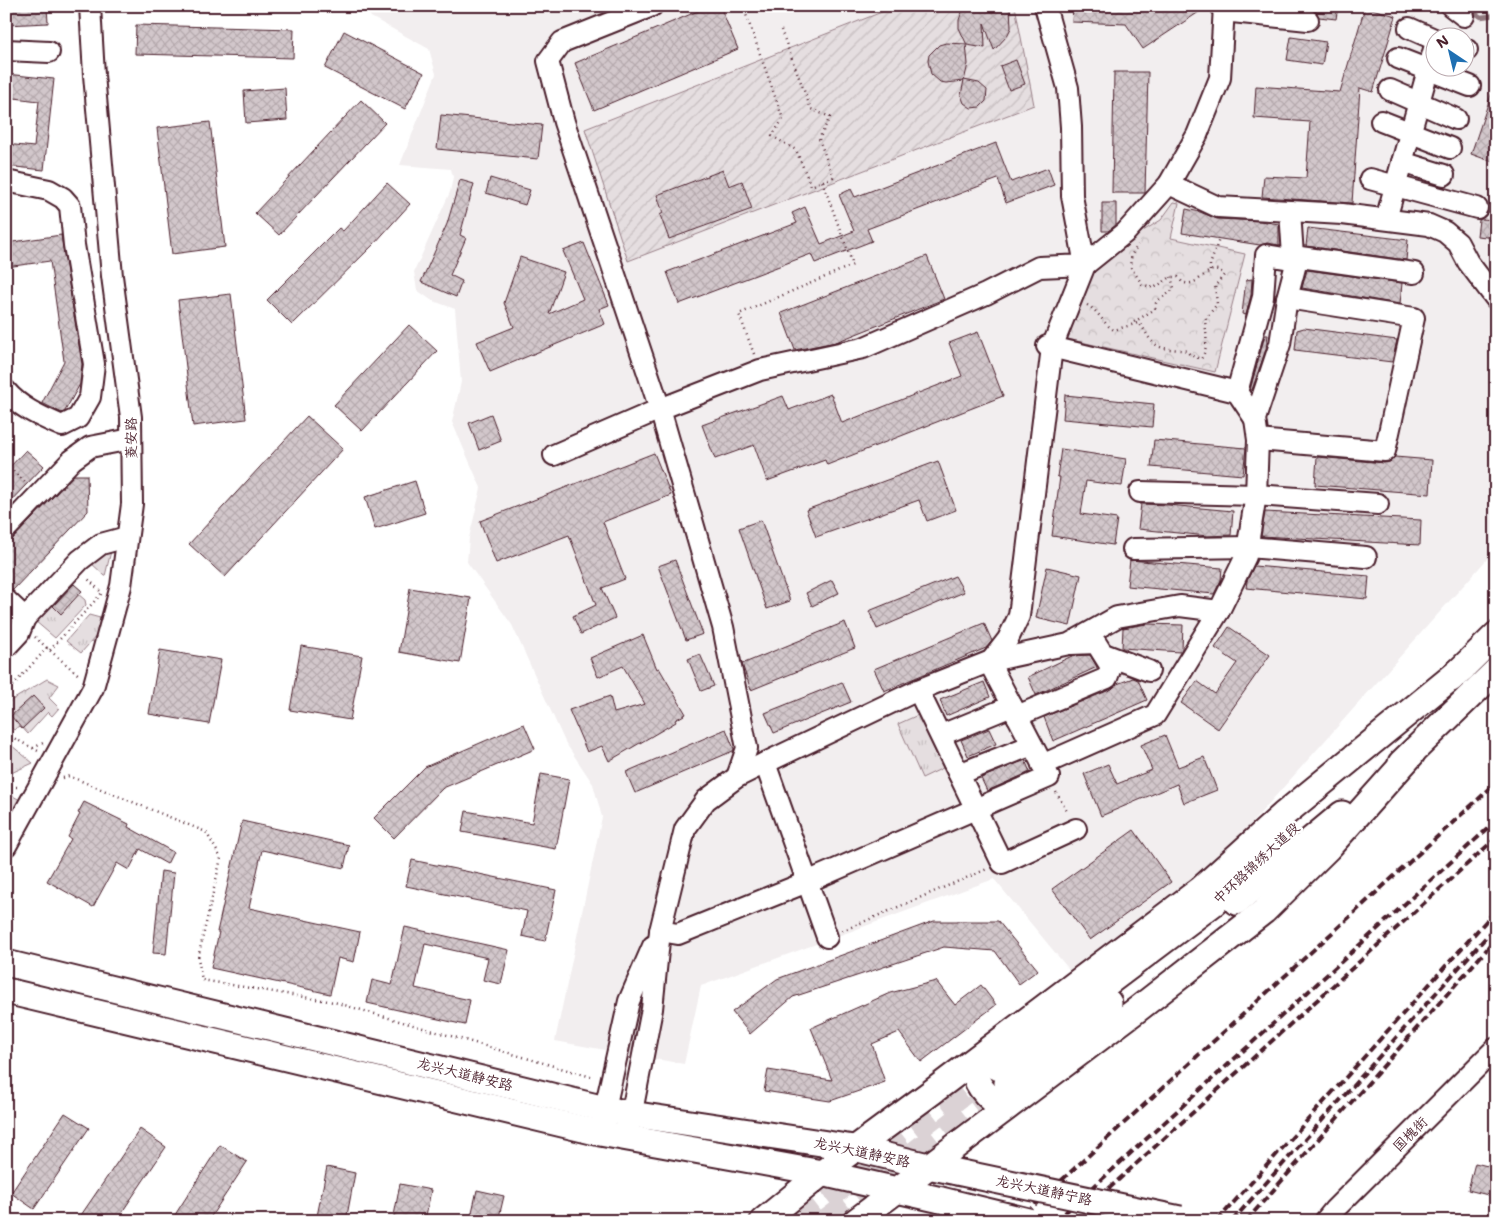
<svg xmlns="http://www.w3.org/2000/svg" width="1502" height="1227" font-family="'Shantell Sans','LXGW WenKai TC',sans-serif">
<defs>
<pattern id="grass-tufts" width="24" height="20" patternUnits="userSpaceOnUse" patternTransform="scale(1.25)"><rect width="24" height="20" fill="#e5dee0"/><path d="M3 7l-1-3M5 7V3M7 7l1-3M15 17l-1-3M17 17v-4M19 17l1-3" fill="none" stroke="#c6bec0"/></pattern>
<pattern id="park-crowns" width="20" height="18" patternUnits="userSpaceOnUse" patternTransform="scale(1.25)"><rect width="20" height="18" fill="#e5dee0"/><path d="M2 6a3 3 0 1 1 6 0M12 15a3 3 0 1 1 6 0" fill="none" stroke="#c6bec0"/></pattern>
<pattern id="garden-furrows" width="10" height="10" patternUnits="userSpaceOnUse" patternTransform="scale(1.25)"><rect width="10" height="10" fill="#e5dee0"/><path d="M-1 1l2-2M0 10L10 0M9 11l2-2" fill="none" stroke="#c6bec0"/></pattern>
<pattern id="building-cross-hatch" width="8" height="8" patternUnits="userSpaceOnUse" patternTransform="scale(1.25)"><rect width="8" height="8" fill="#d2c7cb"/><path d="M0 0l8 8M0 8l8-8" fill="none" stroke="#b6aaae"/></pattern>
</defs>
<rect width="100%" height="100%" fill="#fff"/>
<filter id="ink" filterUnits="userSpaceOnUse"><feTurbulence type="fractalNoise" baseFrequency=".02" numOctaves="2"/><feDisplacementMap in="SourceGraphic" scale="10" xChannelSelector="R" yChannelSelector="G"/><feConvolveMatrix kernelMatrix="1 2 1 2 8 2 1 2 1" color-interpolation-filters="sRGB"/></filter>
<g filter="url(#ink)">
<path fill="#f2eeef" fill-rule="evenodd" d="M364 6H1496V549L1206 874 1072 973 994 879 701 986 684 1064 555 1041 602 817 593 784 565 742 512 625 467 562 469 538 481 488 452 422 461 382 455 309 431 300 417 290 414 272 450 192 453 177 451 169 400 165 436 74 429 49 371 17ZM1434 38H1464V68H1434Z"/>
<g fill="url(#grass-tufts)" stroke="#987e86">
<path d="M111 551 105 576 90 562Z"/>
<path d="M69 586 85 600 86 605 55 638 35 621Z"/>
<path d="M89 615 100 618 97 635 81 653 66 641Z"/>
<path d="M47 679 59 685 49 698 59 708 52 716 48 712 28 734 20 725 14 730 6 723V706L9 702Z"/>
<path d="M918 715 943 768 922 778 898 724Z"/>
<path d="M6 741 33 763 9 774 6 757Z"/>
<path d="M11 795 20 800 6 820V798Z"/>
</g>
<path fill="url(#park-crowns)" stroke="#987e86" d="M1174 202 1179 203 1171 238 1245 254 1215 372 1050 335 1084 267 1161 220Z"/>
<path fill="url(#garden-furrows)" stroke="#987e86" d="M897 6H1015L1034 105 628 261 585 129Z"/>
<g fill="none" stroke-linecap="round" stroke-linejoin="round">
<path stroke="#91787e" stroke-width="4.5" d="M1475 13 1481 17 1496 15"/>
</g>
<g fill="url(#building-cross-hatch)" stroke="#4a1f2b">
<path d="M6 6H47L48 23 6 25Z"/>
<path d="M710 6H720L738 49 594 110 575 63Z"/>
<path d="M964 6H1010L1011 28 1007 36 994 50 984 23 985 48 967 45 959 28V20Z"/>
<path d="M1073 6H1208L1143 49 1126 24 1072 22Z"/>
<path d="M1294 6H1338L1336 19 1319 17 1315 10Z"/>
<path d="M1365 7 1396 16 1373 92 1360 88 1352 203 1262 197 1264 176 1306 178 1310 122 1254 118 1256 86 1340 92Z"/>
<path d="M136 25 294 29 293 58 135 54Z"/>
<path d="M344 31 424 73 405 109 325 68Z"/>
<path d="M1291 37 1326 42 1322 65 1287 60Z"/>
<path d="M946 43 966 44 968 64 964 81 946 83 940 82 931 74 928 61 929 55 939 45Z"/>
<path d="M1016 60 1025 84 1009 90 1000 66Z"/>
<path d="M1114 72H1148L1145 193H1112Z"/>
<path d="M6 74 54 79 44 170 6 166V144L34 147 39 101 6 97Z"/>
<path d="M964 80 979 83 987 90 986 101 980 107 971 108 964 103 961 95Z"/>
<path d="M1494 86H1496V163L1471 154Z"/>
<path d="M285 88 287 120 246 123 244 91Z"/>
<path d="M361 100 385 123 279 235 255 213Z"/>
<path d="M441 115 542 125 538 159 437 149Z"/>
<path d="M210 122 225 247 172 254 157 128Z"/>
<path d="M996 143 1011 182 1048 168 1054 185 1006 203 998 179 867 229 872 241 815 263 811 254 679 304 667 272 797 223 792 213 805 207 821 244 854 231 839 195 851 189 855 197Z"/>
<path d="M723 170 729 186 742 181 752 209 669 239 660 215 663 213 657 195Z"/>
<path d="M490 178 530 190 525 205 486 193Z"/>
<path d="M460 180 474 184 460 235 466 238 450 275 462 281 456 297 421 282 447 224Z"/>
<path d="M387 183 410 204 374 244 292 325 267 300 339 228 343 231Z"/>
<path d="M1102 203H1116V225L1108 231H1102Z"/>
<path d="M1186 209 1200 212 1217 219 1260 221 1279 224V245L1267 243 1260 245 1182 233Z"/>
<path d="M1481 219 1496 220V238L1477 236 1479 220Z"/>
<path d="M1308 228 1408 240 1406 260 1306 246Z"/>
<path d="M61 235 82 364 80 384 65 411 62 413 42 403 64 361 50 261 6 267V243Z"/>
<path d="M584 243 609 305 599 309 605 324 490 372 477 342 514 327 504 303 520 257 564 272 549 314 583 299 563 251Z"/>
<path d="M927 256 944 299 836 342 795 350 781 313Z"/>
<path d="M1307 270 1402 283 1400 304 1302 288Z"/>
<path d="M1252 279 1251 295 1246 315 1242 314 1246 280Z"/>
<path d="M231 294 246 419 193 426 178 300Z"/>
<path d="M409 325 437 351 362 431 334 405Z"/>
<path d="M1304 328 1397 340 1392 362 1295 350 1297 330Z"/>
<path d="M978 332 1003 396 827 465 825 460 767 481 754 445 715 459 702 425 783 396 789 410 831 394 842 423 962 376 949 343Z"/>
<path d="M1265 335H1268L1266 349 1252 390H1250Z"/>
<path d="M1065 395 1154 404 1152 427 1063 419Z"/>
<path d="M491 414 501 441 479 450 469 423Z"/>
<path d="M307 416 343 449 225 577 189 544Z"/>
<path d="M1154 440 1246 448 1243 475 1151 467Z"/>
<path d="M1061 449 1126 459 1122 486 1086 481 1081 514 1117 519 1113 545 1052 536 1060 477H1057Z"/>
<path d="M26 450 44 466 6 506V471Z"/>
<path d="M654 453 671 495 603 522 625 579 602 588 615 618 581 634 573 616 596 605 569 535 496 563 480 521Z"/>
<path d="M1317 457 1384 463 1390 462 1395 457 1432 460 1430 494 1315 485Z"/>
<path d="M938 461 956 510 927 521 919 500 816 537 806 510Z"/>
<path d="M74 475H87L88 511 13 590 6 588V546Z"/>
<path d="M415 481 425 513 375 529 365 497Z"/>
<path d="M1141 504 1168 505 1233 511 1231 535 1208 536 1138 529Z"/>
<path d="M1265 512 1421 520 1420 545 1261 536Z"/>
<path d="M761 520 790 601 767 609 739 528Z"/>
<path d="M675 560 703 634 686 640 658 566Z"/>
<path d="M1130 560 1222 568 1221 580 1214 594 1127 586Z"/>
<path d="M1254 566 1369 576 1367 599 1246 588 1247 581Z"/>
<path d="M1047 567 1081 575 1070 626 1036 618Z"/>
<path d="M955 576 964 592 877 629 869 611Z"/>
<path d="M832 580 839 593 812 606 806 593Z"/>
<path d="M74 584 82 591 61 614 53 606Z"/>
<path d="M410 588 471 598 460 663 399 652Z"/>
<path d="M845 622 855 648 751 690 742 664Z"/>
<path d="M984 623 992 641 986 648 884 691 874 669Z"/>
<path d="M1147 624 1183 625 1182 649 1180 652 1122 648 1123 628Z"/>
<path d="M1229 627 1270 655 1218 729 1181 703 1197 681 1215 694 1237 663 1215 648Z"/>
<path d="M643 635 657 669 659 668 686 714 675 720 676 722 609 761 602 746 587 752 569 710 610 696 614 713 645 704 623 666 598 677 590 658Z"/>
<path d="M301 646 362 656 350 720 290 710Z"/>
<path d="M160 650 221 660 209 724 149 714Z"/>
<path d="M700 654 714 686 701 691 688 659Z"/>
<path d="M1090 655 1097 667 1036 695 1028 677 1072 656Z"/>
<path d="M1133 678 1138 680 1147 700 1053 741 1044 717 1112 689 1117 684Z"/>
<path d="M842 682 851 702 774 733 765 713Z"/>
<path d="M984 682 990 697 946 716 940 700Z"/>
<path d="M33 696 44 708 22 729 11 716Z"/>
<path d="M524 724 535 749 443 788 394 838 374 818 425 767Z"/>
<path d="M726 729 734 749 733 751 635 793 626 772Z"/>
<path d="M989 729 996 744 968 756 961 740Z"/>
<path d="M1165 735 1178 767 1204 757 1217 790 1184 803 1177 784 1101 816 1084 774 1108 764 1117 784 1152 770 1141 745Z"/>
<path d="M1025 760 1030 772 987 791 981 778Z"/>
<path d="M541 774 569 779 556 849 462 832 466 811 532 823Z"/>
<path d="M84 802 129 824 128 827 173 852 167 864 140 849 129 870 117 863 93 907 47 881 71 839 68 837 80 814 78 813Z"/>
<path d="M242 821 349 845 344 868 262 850 249 908 360 932 354 962 338 958 330 994 211 968 219 932H217Z"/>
<path d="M1134 830 1171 882 1090 940 1052 889Z"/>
<path d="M412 860 556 890 545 941 522 936 527 911 406 886Z"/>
<path d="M161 871 174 873 166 954 153 953Z"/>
<path d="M934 921H998L1038 970 1019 984 995 951 944 947 793 997 750 1034 732 1012 777 979Z"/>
<path d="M405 927 509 950 501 984 483 980 488 958 425 944 415 988 470 1000 465 1025 367 1003 372 980 392 985Z"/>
<path d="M936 981 955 1005 981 985 996 1005 921 1062 899 1032 872 1044 885 1082 830 1101 764 1091 768 1070 832 1080 811 1028 890 993Z"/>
<path d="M65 1113 89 1128 34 1209 11 1193Z"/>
<path d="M140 1129 166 1147 116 1221H77Z"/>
<path d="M220 1145 247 1162 208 1221H171Z"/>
<path d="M1475 1163 1496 1168V1197L1468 1190Z"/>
<path d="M327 1167 355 1173 346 1221H316Z"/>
<path d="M400 1184 431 1190 425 1221H393Z"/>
<path d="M477 1190 504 1196 498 1221H470Z"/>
</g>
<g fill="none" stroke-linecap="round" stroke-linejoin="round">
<g stroke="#dbd2d5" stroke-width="25" stroke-dasharray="25 12" stroke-linecap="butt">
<path d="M797 1221 994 1069"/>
<path d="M828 1221 1006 1083"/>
</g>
<defs>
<g id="minor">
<path d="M652 6 562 42 548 61 564 122 660 409 723 627 747 748 737 777"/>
<path d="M1451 6 1464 16"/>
<path d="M1223 11 1308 20"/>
<path d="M1409 28 1434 39"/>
<path d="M1464 49 1467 50"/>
<path d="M6 50 49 52"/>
<path d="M1398 58 1470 86"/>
<path d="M1390 90 1456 119"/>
<path d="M1381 121 1450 148"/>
<path d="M1402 162 1444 175"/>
<path d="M1370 179 1477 208"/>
<path d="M6 181 49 190 63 198 70 206 74 245 94 364 90 397 78 418 62 426C42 417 20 408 6 391"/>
<path d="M1169 184 1218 207 1342 214 1429 225 1445 232 1458 243 1468 262 1496 299"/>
<path d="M1386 219 1434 49"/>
<path d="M1293 256 1414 273"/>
<path d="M1047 346 1237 392 1255 419"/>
<path d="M1237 392 1263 297 1266 255 1297 260"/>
<path d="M1258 440 1385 451 1414 318 1287 298"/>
<path d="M554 455 660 409 760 370 863 348 986 294 1039 267 1085 265 1072 196 1071 127 1068 88 1045 6"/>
<path d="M1140 492 1256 495 1378 504"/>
<path d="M6 529 72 460 90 447 131 439"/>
<path d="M1133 549 1248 547 1366 557"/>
<path d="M6 600 25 618 80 560 101 544 127 537"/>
<path d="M6 647 19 633 25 618"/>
<path d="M1104 654 1149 671"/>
<path d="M991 661 1008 639 1019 616 1052 347 1085 265 1126 232 1169 184 1197 135 1220 78 1224 6"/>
<path d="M918 690 1002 863 1076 829"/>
<path d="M1017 716 1107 678 1111 667 1096 643 1071 644"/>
<path d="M941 735 1012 706"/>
<path d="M765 763 827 937"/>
<path d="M1042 765 1155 715 1219 611 1246 556 1256 495 1258 440 1255 419 1280 344 1287 298 1297 260 1293 256 1290 211"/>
<path d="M959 774 1032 745"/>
<path d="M6 846 93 688 121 586 132 504 131 417 112 276 94 75 90 6"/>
<path d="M660 931 678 934 807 882 1049 777 989 662"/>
<path d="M602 1122 629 1001 653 946"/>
<path d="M629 1127 652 1009 660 931 685 829 706 800 737 777 765 763 918 690 991 661 1069 644 1117 617 1180 606 1219 611"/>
<path d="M1325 1221 1334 1210 1496 1048"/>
</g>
<g id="major">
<path d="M1451 679 1496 635"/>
<path d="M1401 763 1496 671"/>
<path d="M1236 902 1342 814"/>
<path d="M6 963 605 1109 631 1114 854 1148 928 1166 957 1172"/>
<path d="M6 991 600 1133 822 1173 941 1200"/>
<path d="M979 1057C977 1062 975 1068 975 1072 976 1087 993 1104 1007 1107"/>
<path d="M996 1067 1214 903 1279 842"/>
<path d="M1007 1083 1109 1003"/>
<path d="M763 1221 822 1173 932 1092 1201 889 1283 815 1463 668"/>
<path d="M856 1221 1138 1009 1264 911 1328 848 1412 754"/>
</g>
</defs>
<use href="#minor" stroke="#4a1f2b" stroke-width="24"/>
<use href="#major" stroke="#4a1f2b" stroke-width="29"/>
<g stroke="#4a1f2b" stroke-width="2.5" stroke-dasharray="1 4" stroke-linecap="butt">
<path d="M743 6 783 119 772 136 796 150 811 186 833 177 819 139 830 117 811 109 781 30"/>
<path d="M1210 271V265L1219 239"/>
<path d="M1087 305C1099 311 1103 324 1114 330L1138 323C1144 327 1145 333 1150 339 1160 352 1173 348 1187 351L1190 355 1201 359C1209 347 1206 334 1205 320L1217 304 1215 286 1224 275C1213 260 1202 281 1191 283 1188 284 1185 283 1182 282L1178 277H1171L1154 288 1142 284 1130 266 1132 254 1138 245"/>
<path d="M1134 322 1155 309 1156 303C1162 296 1169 295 1174 288L1171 277"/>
<path d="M754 354 739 314 853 265 822 181"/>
<path d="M6 464 27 484"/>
<path d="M35 637 47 648"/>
<path d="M50 650 102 593 87 578"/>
<path d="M6 693 47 648 80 676"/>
<path d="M6 734 40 752"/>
<path d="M33 748 43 743"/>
<path d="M63 778 69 776 206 832 221 858 198 958 202 980 334 1002 595 1078"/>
<path d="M6 787H19"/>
<path d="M1056 792 1068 813"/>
<path d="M842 931 987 869"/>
</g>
<use href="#minor" stroke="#fff" stroke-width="20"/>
<use href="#major" stroke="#fff" stroke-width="25"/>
<g stroke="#4a1f2b" stroke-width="4" stroke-dasharray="8 4" stroke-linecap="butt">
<path d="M1017 1221 1496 783"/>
<path d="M1056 1221 1496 821"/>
<path d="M1073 1221 1496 838"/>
<path d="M1217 1221 1496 910"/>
<path d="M1232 1221 1496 926"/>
<path d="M1246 1221 1496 939"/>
</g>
<defs>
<g id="major-bridge">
<path d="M957 1172 1180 1219"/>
<path d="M941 1200 1028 1221"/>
</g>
</defs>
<use href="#major-bridge" stroke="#4a1f2b" stroke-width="29" stroke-linecap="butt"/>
<use href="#major-bridge" stroke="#fff" stroke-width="25"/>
</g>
</g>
<g text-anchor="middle" stroke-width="5" stroke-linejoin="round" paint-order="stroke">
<g font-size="14" fill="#4a1f2b" stroke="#fff">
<text transform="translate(131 438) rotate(-91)" y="5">菱安路</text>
<text transform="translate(1256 863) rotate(-43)" y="5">中环路锦绣大道段</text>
<text transform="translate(465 1074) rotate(14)" y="5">龙兴大道静安路</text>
<text transform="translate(1410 1134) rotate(-45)" y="5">国槐街</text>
<text transform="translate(862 1152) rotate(12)" y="5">龙兴大道静安路</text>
<text transform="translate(1044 1190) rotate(12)" y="5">龙兴大道静宁路</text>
</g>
</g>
<rect width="1502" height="1227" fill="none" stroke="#fff" stroke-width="25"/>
<rect x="12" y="12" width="1477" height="1202" fill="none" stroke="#4a1f2b" stroke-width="2" filter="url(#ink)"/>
<g transform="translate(1450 52) rotate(325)"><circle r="24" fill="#ffffff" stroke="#b7a5aa"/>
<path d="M0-4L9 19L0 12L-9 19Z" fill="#1f6fb2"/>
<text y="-8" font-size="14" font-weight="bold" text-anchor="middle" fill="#4a1f2b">N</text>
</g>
</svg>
